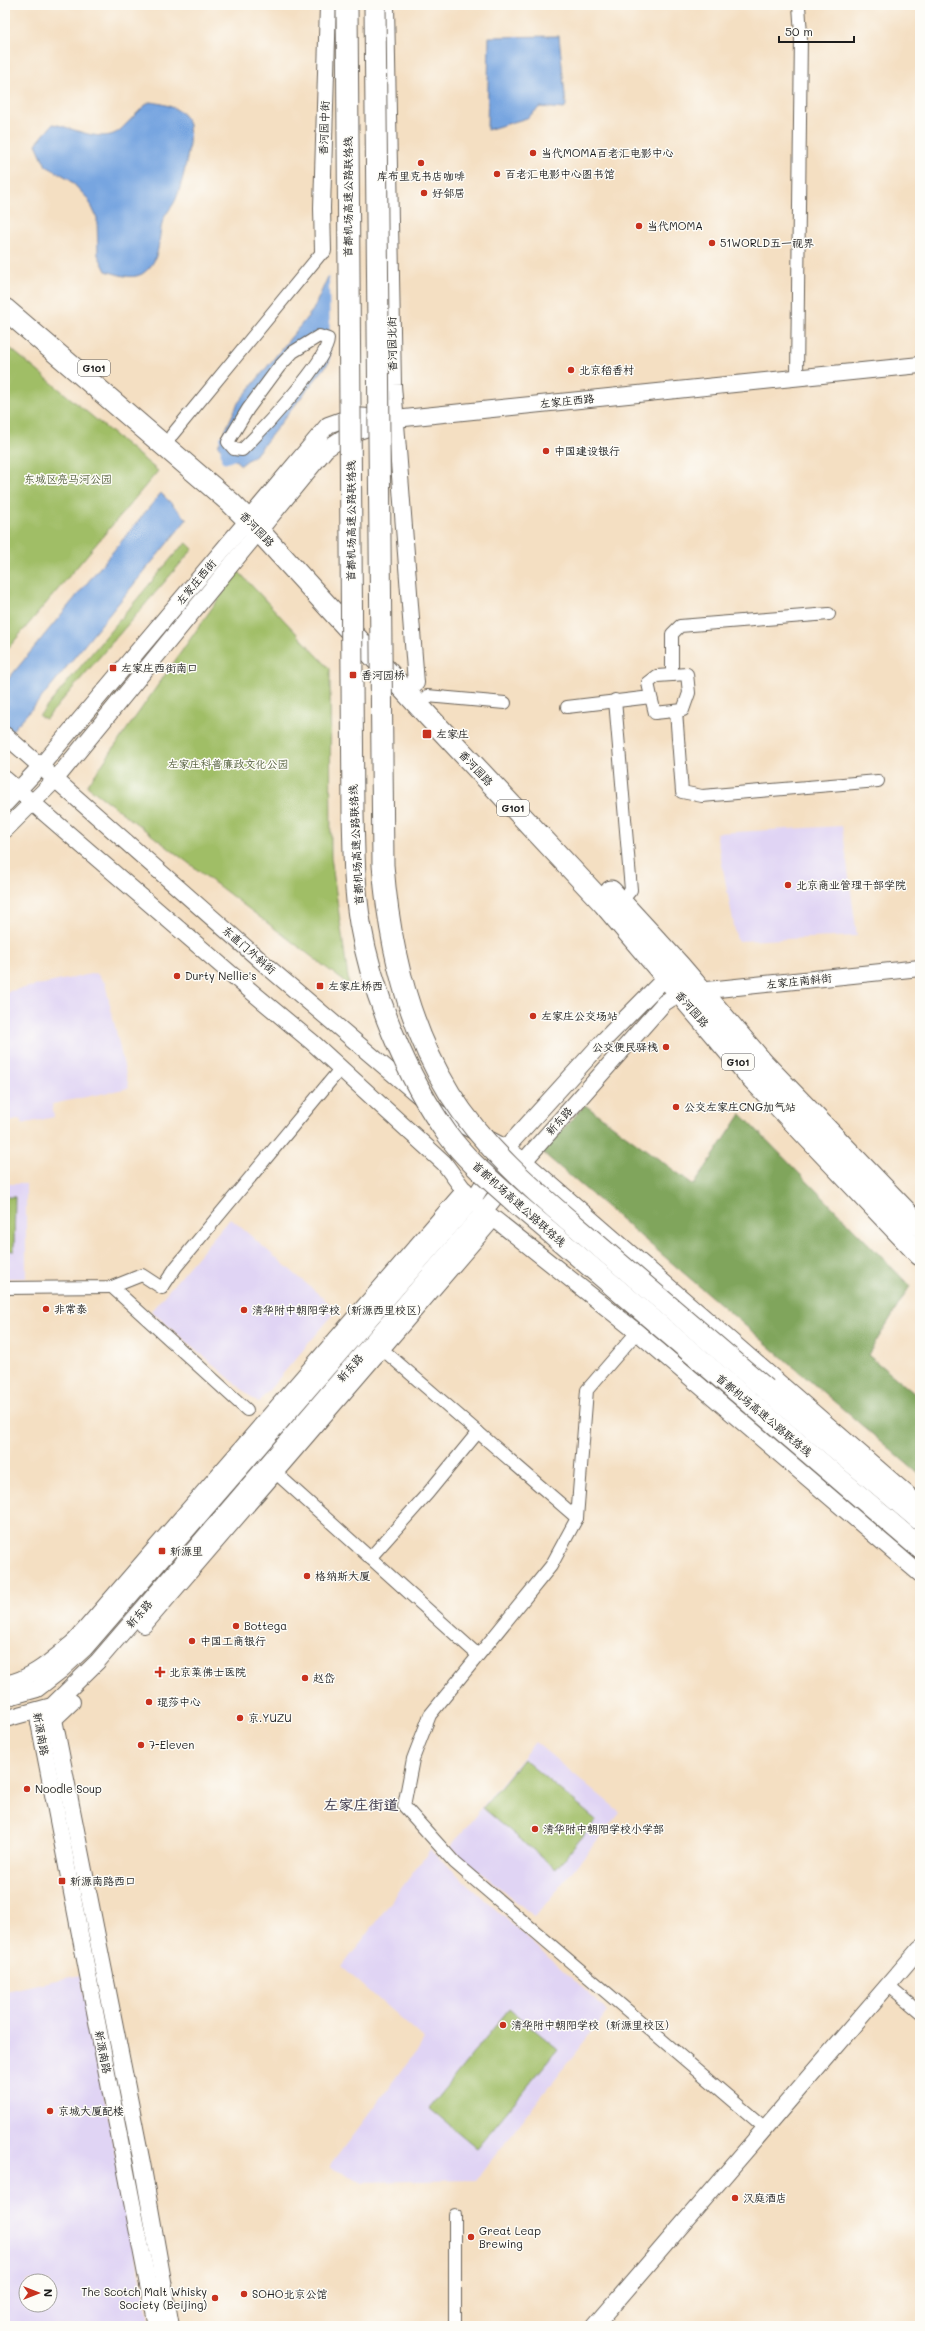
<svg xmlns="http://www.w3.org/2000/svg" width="925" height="2331" font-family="Mali,'LXGW WenKai TC',sans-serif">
<rect width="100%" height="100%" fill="#fdfcf7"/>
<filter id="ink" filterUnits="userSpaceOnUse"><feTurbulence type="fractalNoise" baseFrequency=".025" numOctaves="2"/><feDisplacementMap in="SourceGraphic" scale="8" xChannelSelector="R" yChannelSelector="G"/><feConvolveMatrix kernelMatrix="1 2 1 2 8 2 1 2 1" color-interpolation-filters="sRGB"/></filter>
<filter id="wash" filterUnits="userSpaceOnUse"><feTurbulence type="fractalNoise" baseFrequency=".012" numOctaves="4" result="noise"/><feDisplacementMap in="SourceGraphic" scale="16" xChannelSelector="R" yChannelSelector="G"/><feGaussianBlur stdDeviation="0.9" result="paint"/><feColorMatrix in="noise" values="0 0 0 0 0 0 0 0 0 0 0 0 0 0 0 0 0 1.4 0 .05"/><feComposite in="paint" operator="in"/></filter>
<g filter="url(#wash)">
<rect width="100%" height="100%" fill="#f4dfc2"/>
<g fill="#e0d4f4" fill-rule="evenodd">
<path d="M842 826 857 936 737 941 716 833Z"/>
<path d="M96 973 105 983 129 1088 52 1104 54 1117 22 1124 20 1119 6 1123 5 992Z"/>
<rect x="5" y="1184" width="21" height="94"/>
<path d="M230 1218 337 1310 258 1403 151 1311Z"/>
<path d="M535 1742 620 1812 535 1917 450 1847Z"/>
<path d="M430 1850 608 2011 476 2180 363 2182 329 2167 425 2040 342 1967Z"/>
<path d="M80 1975 150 2326H5V1991ZM26 2281H50V2305H26Z"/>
</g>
<g fill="#a0be66" stroke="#5e6d41">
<path d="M5 344 158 471 5 652Z"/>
<path d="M187 543 193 549 46 719 39 716 179 549Z"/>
<path d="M238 571 330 669 331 857 349 985 87 786Z"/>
<path d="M5 1197H15L14 1251 5 1250Z"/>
<path d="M523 1759 596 1820 556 1869 483 1808Z"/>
<path d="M509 2009 558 2049 477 2148 429 2108Z"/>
</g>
<path fill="#80a55b" stroke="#4e603c" d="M585 1105 694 1185 741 1114 910 1286 868 1355 920 1398V1475L542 1152Z"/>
<g fill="#77a5e0" stroke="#4a607e" fill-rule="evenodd">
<path d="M341 5H360L362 259 330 361 257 453 241 465 218 446 238 403 313 310 345 239ZM319 336 328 339C328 361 260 432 242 450L234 449 228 442 248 409 279 367 293 352Z"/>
<path d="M559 36 566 105 564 109 540 107 527 118 487 130 489 37Z"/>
<path d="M149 102C163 103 185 108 189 125 192 143 183 182 176 199 173 207 166 212 163 220 157 240 162 261 142 274 131 280 117 274 106 271L98 255 97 218 88 199 68 178 46 166 36 144 53 124C72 127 103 145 120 130 130 121 138 111 149 102Z"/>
<path d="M161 493 187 519 38 702 5 738V683Z"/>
</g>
<path fill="#f4dfc2" d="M339 5H362L364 259 330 365 329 269 343 239Z"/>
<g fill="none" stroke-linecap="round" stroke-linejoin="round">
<path stroke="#77a5e0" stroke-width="10" d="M225 439 226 458 242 452"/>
</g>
</g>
<g filter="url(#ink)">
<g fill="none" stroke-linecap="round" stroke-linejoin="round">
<defs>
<g id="street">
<path d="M319 336 328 339C328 361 260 432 242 450L234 449 228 442 248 409 279 367 293 352Z"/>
<path d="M797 377 801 35 799 5"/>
<path d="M172 435 323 251"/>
<path d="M672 675V634L680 626 829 614"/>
<path d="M427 696 505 703"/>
<path d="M615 700 631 890 621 902"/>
<path d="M567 707 651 697 655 713 683 710 689 693 687 674 657 676 648 683 651 697"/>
<path d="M676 711 682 792 702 796 878 781"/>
<path d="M112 1287 247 1410"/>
<path d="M5 1288 112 1287 142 1275 162 1288 176 1267 341 1068"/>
<path d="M637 1332 587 1390 577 1518 551 1566 430 1715 413 1759 404 1806 455 1863 765 2128"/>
<path d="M382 1349 577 1518"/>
<path d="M276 1473 478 1655"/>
<path d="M370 1558 428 1493 478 1432"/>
<path d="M888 1985 920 2012"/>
<path d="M455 2215V2326"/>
</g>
<g id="secondary">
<path d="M386 5 393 385 416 683"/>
<path d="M323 251 322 208 328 5"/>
<path d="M5 735 269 968 439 1113 506 1148 524 1161 920 1505"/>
<path d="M5 779 252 992 312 1042 444 1163 472 1201 637 1332 920 1574"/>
<path d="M5 804 40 767 328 425 353 416 387 418"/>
<path d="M5 830 55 780 326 449 347 435 395 419 920 365"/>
<path d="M144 1625 493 1219"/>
<path d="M5 1684C33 1679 54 1658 75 1641L465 1190"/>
<path d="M5 1698 37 1689 60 1671 85 1648 472 1201 506 1148 605 1039 673 970"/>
<path d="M52 1709 142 2163 171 2326"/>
<path d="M37 1712 156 2326"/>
<path d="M5 1719 52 1706 98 1661 484 1211 524 1161 664 1003 679 993 920 968"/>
<path d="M39 1723 54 1719 72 1702"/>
<path d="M595 2326 920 1948"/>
</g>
<g id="highway">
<path d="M5 309 231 503 259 531 428 716 604 904 749 1075 920 1255"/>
<path d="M611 891 679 965 763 1063 920 1226"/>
<path d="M766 1389 920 1520"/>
<path d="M753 1405 920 1548"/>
</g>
</defs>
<use href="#street" stroke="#686056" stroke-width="14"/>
<use href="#secondary" stroke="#686056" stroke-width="18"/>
<use href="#highway" stroke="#686056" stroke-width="23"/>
<use href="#street" stroke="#fff" stroke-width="12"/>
<use href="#secondary" stroke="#fff" stroke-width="16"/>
<use href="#highway" stroke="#fff" stroke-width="21"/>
<defs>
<g id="highway-bridge">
<path d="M347 5 353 814C354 850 354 887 360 923 372 993 406 1077 448 1135 467 1161 493 1182 517 1204L753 1405"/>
<path d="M375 5 383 865C389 944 408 1026 450 1094 489 1156 547 1201 601 1248 656 1295 711 1342 766 1389"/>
</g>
</defs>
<use href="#highway-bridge" stroke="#686056" stroke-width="23" stroke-linecap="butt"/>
<use href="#highway-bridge" stroke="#fff" stroke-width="21"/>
</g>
</g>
<g fill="#c8321e" stroke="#fdfcf7" stroke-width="1.5">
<circle cx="533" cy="153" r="4"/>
<circle cx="421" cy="163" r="4"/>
<circle cx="497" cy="174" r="4"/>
<circle cx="424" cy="193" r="4"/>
<circle cx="639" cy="226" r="4"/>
<circle cx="712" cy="243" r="4"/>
<circle cx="571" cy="370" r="4"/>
<circle cx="546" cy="451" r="4"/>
<rect x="109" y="664" width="8" height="8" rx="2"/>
<rect x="349" y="671" width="8" height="8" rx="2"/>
<rect x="422" y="729" width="10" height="10" rx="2"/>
<circle cx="788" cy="885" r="4"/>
<circle cx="177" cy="976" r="4"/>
<rect x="316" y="982" width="8" height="8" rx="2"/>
<circle cx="533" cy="1016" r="4"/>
<circle cx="666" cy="1047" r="4"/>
<circle cx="676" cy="1107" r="4"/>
<circle cx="46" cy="1309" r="4"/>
<circle cx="244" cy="1310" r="4"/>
<rect x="158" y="1547" width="8" height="8" rx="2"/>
<circle cx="307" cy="1576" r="4"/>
<circle cx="236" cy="1626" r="4"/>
<circle cx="192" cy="1641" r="4"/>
<path d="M158 1666h4v4h4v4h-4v4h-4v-4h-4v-4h4z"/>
<circle cx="305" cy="1678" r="4"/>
<circle cx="149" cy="1702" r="4"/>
<circle cx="240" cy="1718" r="4"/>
<circle cx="141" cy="1745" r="4"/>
<circle cx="27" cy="1789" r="4"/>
<circle cx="535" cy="1829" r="4"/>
<rect x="58" y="1877" width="8" height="8" rx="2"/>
<circle cx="503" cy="2025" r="4"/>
<circle cx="50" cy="2111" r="4"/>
<circle cx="735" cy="2198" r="4"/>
<circle cx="471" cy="2237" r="4"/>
<circle cx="244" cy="2294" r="4"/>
<circle cx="215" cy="2298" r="4"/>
</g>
<g text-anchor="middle" stroke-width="3" stroke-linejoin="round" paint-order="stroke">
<g fill="#fdfcf7" stroke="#605f5e" stroke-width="1">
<rect x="78" y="360" width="32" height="16" rx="3"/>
<rect x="497" y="800" width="32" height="16" rx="3"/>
<rect x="722" y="1054" width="32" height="16" rx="3"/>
</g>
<g font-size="10" font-weight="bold" fill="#1c1c1c">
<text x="94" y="372">G101</text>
<text x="513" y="812">G101</text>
<text x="738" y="1066">G101</text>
</g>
<g font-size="11" fill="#1c1c1c" stroke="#fdfcf7">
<text transform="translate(324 128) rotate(-88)" y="4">香河园中街</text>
<text transform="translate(348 197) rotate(-90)" y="4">首都机场高速公路联络线</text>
<text transform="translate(392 344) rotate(-91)" y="4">香河园北街</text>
<text transform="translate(567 401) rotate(-6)" y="4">左家庄西路</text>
<text transform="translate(351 521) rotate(-90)" y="4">首都机场高速公路联络线</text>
<text transform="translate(257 529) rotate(46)" y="4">香河园路</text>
<text transform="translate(196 582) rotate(-50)" y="4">左家庄西街</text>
<text transform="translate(476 768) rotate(47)" y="4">香河园路</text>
<text transform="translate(356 845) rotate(-93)" y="4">首都机场高速公路联络线</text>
<text transform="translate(249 950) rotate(41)" y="4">东直门外斜街</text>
<text transform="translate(799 981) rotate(-6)" y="4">左家庄南斜街</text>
<text transform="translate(692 1009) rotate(49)" y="4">香河园路</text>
<text transform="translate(559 1121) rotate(-48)" y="4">新东路</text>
<text transform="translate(519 1204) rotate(42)" y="4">首都机场高速公路联络线</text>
<text transform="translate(350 1368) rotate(-49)" y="4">新东路</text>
<text transform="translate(764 1415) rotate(40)" y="4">首都机场高速公路联络线</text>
<text transform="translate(139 1614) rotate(-49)" y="4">新东路</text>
<text transform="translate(41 1734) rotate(80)" y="4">新源南路</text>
<text transform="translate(103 2052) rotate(79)" y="4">新源南路</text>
</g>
<g font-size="11" fill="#1c1c1c" stroke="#fdfcf7" text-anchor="start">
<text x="541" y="157">当代MOMA百老汇电影中心</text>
<text x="505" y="178">百老汇电影中心图书馆</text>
<text x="421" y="180" text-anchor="middle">库布里克书店咖啡</text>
<text x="432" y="197">好邻居</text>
<text x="647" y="230">当代MOMA</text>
<text x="720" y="247">51WORLD五一视界</text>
<text x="579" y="374">北京稻香村</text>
<text x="554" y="455">中国建设银行</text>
<text x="121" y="672">左家庄西街南口</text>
<text x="361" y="679">香河园桥</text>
<text x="436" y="738">左家庄</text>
<text x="796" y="889">北京商业管理干部学院</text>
<text x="185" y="980">Durty Nellie's</text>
<text x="328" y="990">左家庄桥西</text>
<text x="541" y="1020">左家庄公交场站</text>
<text x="658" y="1051" text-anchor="end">公交便民驿栈</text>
<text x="684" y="1111">公交左家庄CNG加气站</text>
<text x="54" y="1313">非常泰</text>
<text x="252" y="1314">清华附中朝阳学校（新源西里校区）</text>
<text x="170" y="1555">新源里</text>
<text x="315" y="1580">格纳斯大厦</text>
<text x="244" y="1630">Bottega</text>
<text x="200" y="1645">中国工商银行</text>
<text x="169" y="1676">北京莱佛士医院</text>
<text x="313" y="1682">赵岱</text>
<text x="157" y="1706">琨莎中心</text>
<text x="248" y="1722">京.YUZU</text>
<text x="149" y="1749">7-Eleven</text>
<text x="35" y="1793">Noodle Soup</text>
<text x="543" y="1833">清华附中朝阳学校小学部</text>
<text x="70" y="1885">新源南路西口</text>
<text x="511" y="2029">清华附中朝阳学校（新源里校区）</text>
<text x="58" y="2115">京城大厦配楼</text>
<text x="743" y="2202">汉庭酒店</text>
<text x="479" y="2235">Great Leap<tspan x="479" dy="13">Brewing</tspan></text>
<text x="207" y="2296" text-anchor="end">The Scotch Malt Whisky<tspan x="207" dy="13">Society (Beijing)</tspan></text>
<text x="252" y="2298">SOHO北京公馆</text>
</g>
<g font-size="11" fill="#515d3a" stroke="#fdfcf7">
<text x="68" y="483">东城区亮马河公园</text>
<text x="228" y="768">左家庄科普廉政文化公园</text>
</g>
<g font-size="15" font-weight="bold" fill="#524d5c" stroke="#fdfcf7">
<text x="361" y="1810">左家庄街道</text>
</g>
</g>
<rect width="925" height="2331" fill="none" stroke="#fdfcf7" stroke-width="20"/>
<g transform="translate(38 2293) rotate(90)"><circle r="19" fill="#fdfcf7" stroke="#a3a29f"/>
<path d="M0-3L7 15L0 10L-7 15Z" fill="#c8321e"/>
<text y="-6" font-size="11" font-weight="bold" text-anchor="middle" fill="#1c1c1c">N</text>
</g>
<path d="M779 36v6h75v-6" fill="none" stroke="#1c1c1c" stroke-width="2"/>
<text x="785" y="36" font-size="12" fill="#1c1c1c" stroke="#fdfcf7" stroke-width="3" paint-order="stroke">50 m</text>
</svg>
